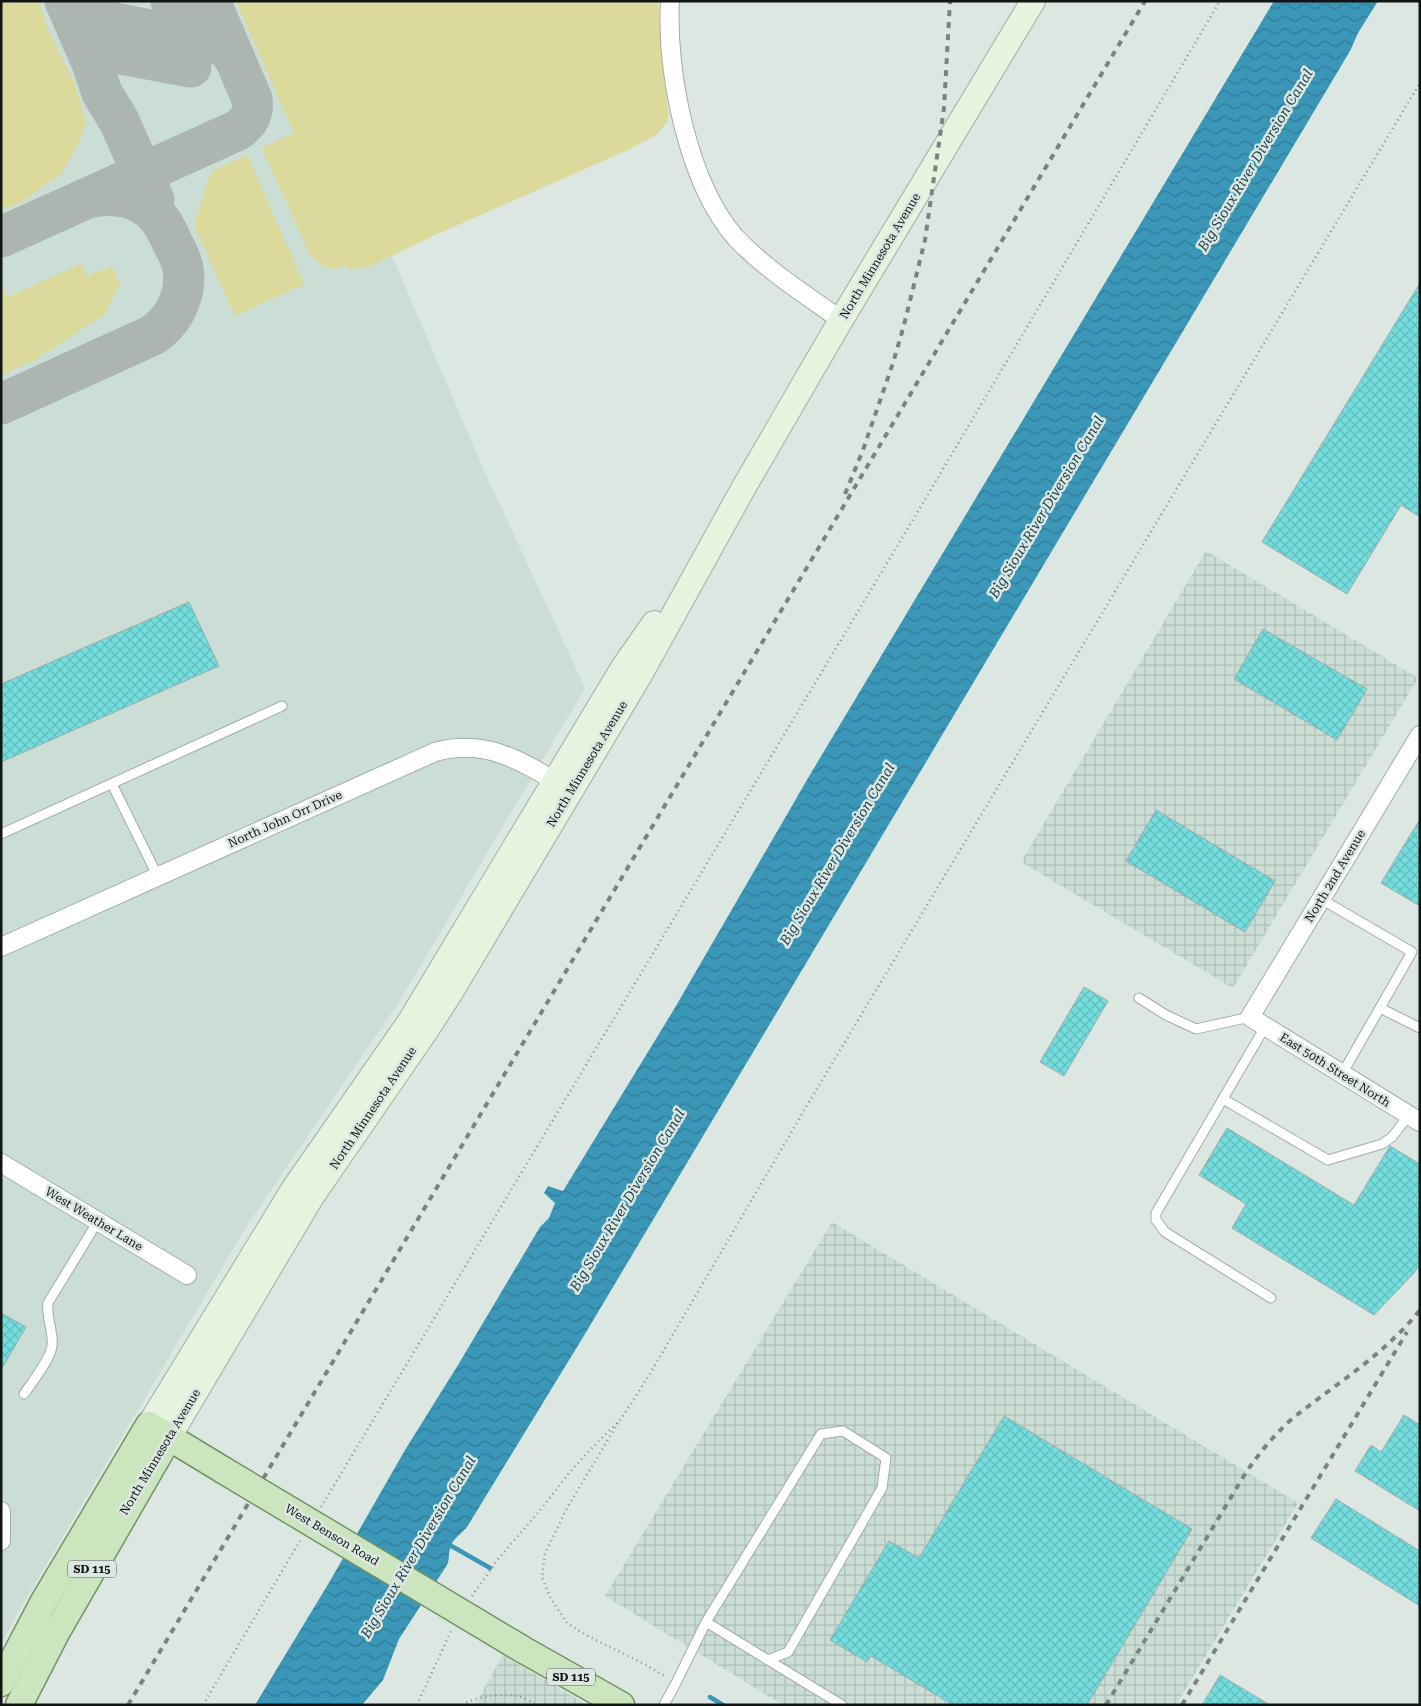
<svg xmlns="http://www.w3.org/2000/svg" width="1421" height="1706" font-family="'Roboto Serif',serif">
<defs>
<pattern id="industrial-grid" width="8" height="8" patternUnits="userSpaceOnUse" patternTransform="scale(1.25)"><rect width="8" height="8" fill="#cbded5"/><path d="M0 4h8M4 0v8" fill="none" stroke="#adbeb6"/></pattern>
<pattern id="water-waves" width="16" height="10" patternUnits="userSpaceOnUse" patternTransform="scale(1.25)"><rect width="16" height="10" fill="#3b97b7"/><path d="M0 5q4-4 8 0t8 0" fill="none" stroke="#307a94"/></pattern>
<pattern id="building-cross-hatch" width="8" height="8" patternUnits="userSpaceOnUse" patternTransform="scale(1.25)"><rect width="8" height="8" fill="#74dddd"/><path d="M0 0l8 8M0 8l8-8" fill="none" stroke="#63bdbd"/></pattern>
</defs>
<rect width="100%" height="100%" fill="#dce7e1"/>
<path fill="#cbded5" d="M1 1H470L360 181 482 466 585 688 399 1002 248 1224 17 1614 1 1645Z"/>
<g fill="url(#industrial-grid)">
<path d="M1206 551 1418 678 1233 988 1021 862Z"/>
<path d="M832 1222 1298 1503 1176 1705H783L605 1596Z"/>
<path d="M503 1655 587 1705H475Z"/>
</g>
<g fill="#dcda9a">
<path d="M1 1H7L9 5 18 1H38L48 30 75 85 86 122 78 144 62 173 21 202 1 210Z"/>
<path d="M236 1H658L664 80 669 113 667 123 656 135 628 150 433 236 369 267 350 269 347 265C343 266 339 268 335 269 324 270 317 260 310 255L262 148 294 133Z"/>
<path d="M247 155 304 284 235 316 195 228 196 219 210 175 214 170Z"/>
<path d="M81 264 87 276 112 266 121 286 118 287 105 314 35 360 1 375V286L8 297Z"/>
</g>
<path fill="url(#water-waves)" d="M1274 1H1378L1358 33 1350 51 585 1334 467 1527C461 1534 452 1539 450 1549 448 1555 450 1559 447 1565L399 1639 383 1680 362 1705H255L330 1581 405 1450 458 1365 540 1227 549 1218 555 1203 544 1193 548 1186 563 1191 673 1011 811 773Z"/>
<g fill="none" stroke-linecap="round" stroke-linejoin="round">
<g stroke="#3b97b7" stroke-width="4.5">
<path d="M448 1544 490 1568"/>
<path d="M710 1697 723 1705"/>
</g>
<g stroke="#acb5b0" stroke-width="41">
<path d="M65 1 92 63 102 93 119 121 154 200"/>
<path d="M65 1C69 11 85 16 95 19L220 44 229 51 235 59"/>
<path d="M171 1C195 6 201 7 219 23"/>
<path d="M81 38 100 49 110 52 191 67"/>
<path d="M1 237 236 131C249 123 254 114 252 99L210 1"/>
<path d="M1 404 153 335C176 319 190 289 181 261 179 255 176 249 173 244 166 228 159 214 144 205 127 194 107 194 88 198"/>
</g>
</g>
<g fill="url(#building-cross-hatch)" stroke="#9fabab">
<path d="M1420 283V517L1401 505 1347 594 1262 542Z"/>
<path d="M189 602 219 666 1 762V684Z"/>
<path d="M1263 629 1367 689 1337 740 1234 679Z"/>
<path d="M1156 810 1275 881 1245 932 1126 861Z"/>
<path d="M1420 819V906L1381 883Z"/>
<path d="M1084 987 1108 1001 1064 1076 1040 1062Z"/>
<path d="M1227 1128 1354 1205 1390 1146 1420 1164V1264L1414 1273 1374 1315 1232 1228 1246 1204 1199 1175Z"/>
<path d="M1 1313 26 1327 1 1370Z"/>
<path d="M1404 1415 1420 1425V1511L1355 1471 1371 1445 1381 1452Z"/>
<path d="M1004 1416 1192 1529 1087 1705H953L871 1656 867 1662 830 1640 889 1541 919 1558Z"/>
<path d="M1336 1499 1420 1551V1606L1311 1538Z"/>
<path d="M1220 1675 1270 1705H1202Z"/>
</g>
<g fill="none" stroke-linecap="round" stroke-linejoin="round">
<defs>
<g id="lane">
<path d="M112 784 158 877"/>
<path d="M1 834 282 706"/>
<path d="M1321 899 1412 952 1342 1074"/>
<path d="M1139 998 1166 1015 1196 1029 1250 1017"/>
<path d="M1380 1008 1420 1028"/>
<path d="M1265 1027 1156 1213V1220L1165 1232 1271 1298"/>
<path d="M1223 1099 1328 1160 1382 1144 1392 1137 1409 1115"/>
<path d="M24 1394C32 1382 50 1360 52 1346 54 1333 46 1318 48 1303L98 1221"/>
<path d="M768 1660 842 1705"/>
<path d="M664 1705 676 1683 706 1622 821 1434 843 1431 886 1458 882 1488 788 1652 768 1660 706 1622"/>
</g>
<g id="street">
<path d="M670 1C666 72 688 184 736 238 765 269 806 295 841 320"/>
<path d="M1420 735 1250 1017 1420 1122"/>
<path d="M1 947 435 752C486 738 522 761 564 787"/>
<path d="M1 1163 187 1275"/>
<path d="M1 1511V1541"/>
</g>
<g id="secondary">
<path d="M149 1425 294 1188 410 1021 624 666 654 623"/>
<path d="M169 1437 311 1198 426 1031 451 992 640 675 744 487 841 320 1033 1"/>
</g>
<g id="primary">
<path d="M522 1649 621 1705"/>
<path d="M1 1683 43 1603 149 1425 223 1470"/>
<path d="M19 1705 56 1633 169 1437"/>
</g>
</defs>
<use href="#lane" stroke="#a3ada8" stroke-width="11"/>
<use href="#street" stroke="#a3ada8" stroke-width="20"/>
<use href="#secondary" stroke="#a3ada8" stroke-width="26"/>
<use href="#primary" stroke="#749267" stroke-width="29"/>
<g stroke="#878f8a" stroke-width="2.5" stroke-dasharray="1 4" stroke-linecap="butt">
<path d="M618 1423 567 1508 545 1553 542 1578 551 1599 567 1623 584 1634 646 1665 666 1677"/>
<path d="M321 1507 914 518 1220 1"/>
<path d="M472 1596 498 1559 538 1513 569 1473 589 1451 621 1419 648 1377 812 1097 1420 83"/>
<path d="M203 1705 301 1539"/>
<path d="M417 1705 451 1631"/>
<path d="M462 1705C478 1696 500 1693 518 1696 524 1697 531 1702 536 1705"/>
</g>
<use href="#lane" stroke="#fff" stroke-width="9"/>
<use href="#street" stroke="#fff" stroke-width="18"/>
<use href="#secondary" stroke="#e5f3df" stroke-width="24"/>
<use href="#primary" stroke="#cbe6bf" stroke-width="26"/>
<g stroke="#7c837f" stroke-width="4" stroke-dasharray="6 6" stroke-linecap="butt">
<path d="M845 494 863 450 893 363 904 325 925 240 944 108 950 1"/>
<path d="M128 1705 1145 1"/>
<path d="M1106 1705 1245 1474C1259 1453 1274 1435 1293 1418 1336 1384 1385 1354 1420 1310"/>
<path d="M1182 1705 1407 1332"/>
</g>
<defs>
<path id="primary-bridge" d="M223 1470 522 1649"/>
</defs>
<use href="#primary-bridge" stroke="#749267" stroke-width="29" stroke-linecap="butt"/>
<use href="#primary-bridge" stroke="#cbe6bf" stroke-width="26"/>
</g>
<g text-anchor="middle" stroke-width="5" stroke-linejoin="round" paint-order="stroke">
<g fill="#dce7e1" stroke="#4e5451" stroke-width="1">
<rect x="68" y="1560.5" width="48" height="17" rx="4"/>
<rect x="547" y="1668.5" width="48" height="17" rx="4"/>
</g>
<g font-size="11" font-weight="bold" fill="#111513">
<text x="92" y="1573">SD 115</text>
<text x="571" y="1681">SD 115</text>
</g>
<g font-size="12" fill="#111513" stroke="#dce7e1">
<text transform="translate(880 256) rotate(-59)" y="4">North Minnesota Avenue</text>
<text transform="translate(587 764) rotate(-59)" y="4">North Minnesota Avenue</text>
<text transform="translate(285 819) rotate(-24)" y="4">North John Orr Drive</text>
<text transform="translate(1335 876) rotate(-59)" y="4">North 2nd Avenue</text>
<text transform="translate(1335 1070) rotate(32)" y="4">East 50th Street North</text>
<text transform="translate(373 1108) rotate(-56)" y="4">North Minnesota Avenue</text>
<text transform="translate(94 1219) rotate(31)" y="4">West Weather Lane</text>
<text transform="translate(160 1452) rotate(-59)" y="4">North Minnesota Avenue</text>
<text transform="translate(332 1535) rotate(31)" y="4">West Benson Road</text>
</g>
<g font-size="14" font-style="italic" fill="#153d4c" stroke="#dce7e1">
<text transform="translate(1255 160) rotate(-59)" y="5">Big Sioux River Diversion Canal</text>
<text transform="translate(1046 507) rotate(-59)" y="5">Big Sioux River Diversion Canal</text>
<text transform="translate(837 854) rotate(-59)" y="5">Big Sioux River Diversion Canal</text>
<text transform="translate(627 1200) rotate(-59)" y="5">Big Sioux River Diversion Canal</text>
<text transform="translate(418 1547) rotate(-59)" y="5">Big Sioux River Diversion Canal</text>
</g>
</g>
<rect width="1421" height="1706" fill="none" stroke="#111513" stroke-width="5"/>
</svg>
